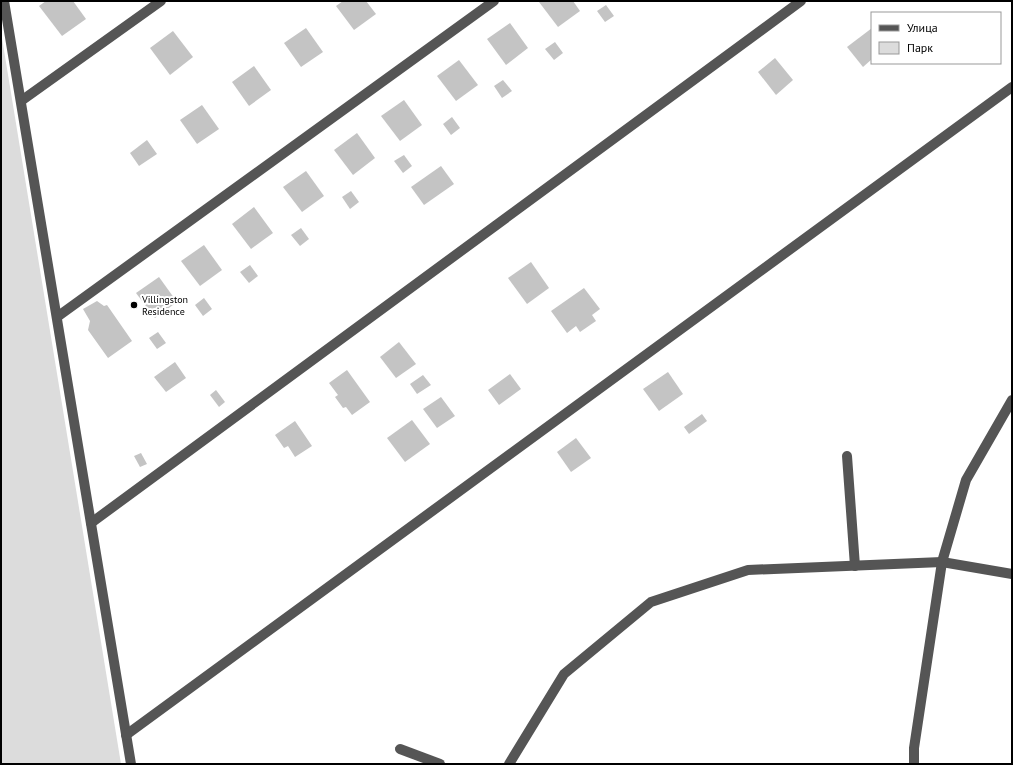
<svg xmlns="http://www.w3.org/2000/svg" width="1013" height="765" font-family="'PT Sans',sans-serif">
<rect width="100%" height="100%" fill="#fff"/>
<path fill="#dcdcdc" d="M1 32 121 764H1Z"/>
<g fill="#c4c4c4">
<path d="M46 1H73L86 19 62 36 39 6Z"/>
<path d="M343 1H366L376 14 354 30 336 6Z"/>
<path d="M541 1H573L580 11 558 27 539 2Z"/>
<path d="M606 5 614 16 605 22 597 11Z"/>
<path d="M510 23 528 48 506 65 487 39Z"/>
<path d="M306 28 323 52 301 67 284 43Z"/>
<path d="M872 28V59L863 67 847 47Z"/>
<path d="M173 31 193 57 170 75 150 48Z"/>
<path d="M555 42 563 53 554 60 545 49Z"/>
<path d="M775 58 793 80 776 95 758 72Z"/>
<path d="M459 60 478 85 456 101 437 76Z"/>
<path d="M254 66 271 90 249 106 232 82Z"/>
<path d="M503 80 512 91 502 98 494 86Z"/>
<path d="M404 100 422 125 400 141 381 116Z"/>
<path d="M202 105 219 129 197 144 180 120Z"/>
<path d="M452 117 460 128 451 135 443 124Z"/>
<path d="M357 133 375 158 353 175 334 150Z"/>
<path d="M147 140 157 154 139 166 130 153Z"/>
<path d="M404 155 412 166 403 173 394 161Z"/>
<path d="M441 166 454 184 424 205 411 187Z"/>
<path d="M306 171 324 196 302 212 283 187Z"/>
<path d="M351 191 359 202 350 209 342 197Z"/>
<path d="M254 207 273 233 251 249 232 224Z"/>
<path d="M301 228 309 239 300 246 291 235Z"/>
<path d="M204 245 222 270 200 286 181 261Z"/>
<path d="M531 262 549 288 527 304 508 278Z"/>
<path d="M250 265 258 276 249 283 240 272Z"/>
<path d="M159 277 177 302 155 318 136 293Z"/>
<path d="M584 288 600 309 592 315 596 321 580 332 576 326 567 333 551 311Z"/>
<path d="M204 298 212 309 203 316 195 305Z"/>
<path d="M97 301 104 306 107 305 132 341 108 358 88 330 90 321 83 309Z"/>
<path d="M158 332 166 343 157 349 149 338Z"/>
<path d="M399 342 416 364 396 378 380 357Z"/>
<path d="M175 362 186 378 166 392 154 377Z"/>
<path d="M347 370 370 402 352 415 346 407 343 408 335 397 338 395 329 383Z"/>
<path d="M668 372 683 394 659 411 643 389Z"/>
<path d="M510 374 521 389 499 405 488 390Z"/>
<path d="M423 375 431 385 417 394 410 384Z"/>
<path d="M216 390 225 402 219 407 210 395Z"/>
<path d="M441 397 455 416 437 428 423 409Z"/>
<path d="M702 414 707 421 689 434 684 427Z"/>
<path d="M412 420 430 444 405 462 387 438Z"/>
<path d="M295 421 312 446 295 457 288 446 284 448 275 435Z"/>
<path d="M576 438 591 458 571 472 557 452Z"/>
<path d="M141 453 147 464 140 467 134 456Z"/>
</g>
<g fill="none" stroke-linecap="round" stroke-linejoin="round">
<g stroke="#555" stroke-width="10">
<path d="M4 1 131 764"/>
<path d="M21 101 161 1"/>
<path d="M57 317 494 1"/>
<path d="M847 456 855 566"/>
<path d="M91 523 801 1"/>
<path d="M126 735 1012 87"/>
<path d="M400 749 440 764"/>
<path d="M509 764 564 674 651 602 748 570 942 562 1012 574"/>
<path d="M914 764V748L942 562 966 480 1012 400"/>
</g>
</g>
<circle fill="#000" stroke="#fff" stroke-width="1.5" cx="134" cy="305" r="4"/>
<g text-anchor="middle" stroke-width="4" stroke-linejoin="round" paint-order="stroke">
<g font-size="10" fill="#000" stroke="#fff" text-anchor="start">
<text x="142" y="303">Villingston<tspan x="142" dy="12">Residence</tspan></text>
</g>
</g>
<rect width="1013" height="765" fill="none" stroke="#000000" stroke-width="4"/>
<rect x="871" y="12" width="130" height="52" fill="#ffffff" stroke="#999999"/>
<rect x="879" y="25" width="20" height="6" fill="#555555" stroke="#999999"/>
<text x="907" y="32" font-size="12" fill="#000000">Улица</text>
<rect x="879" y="42" width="20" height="12" fill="#dcdcdc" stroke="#999999"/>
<text x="907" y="52" font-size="12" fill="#000000">Парк</text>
</svg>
